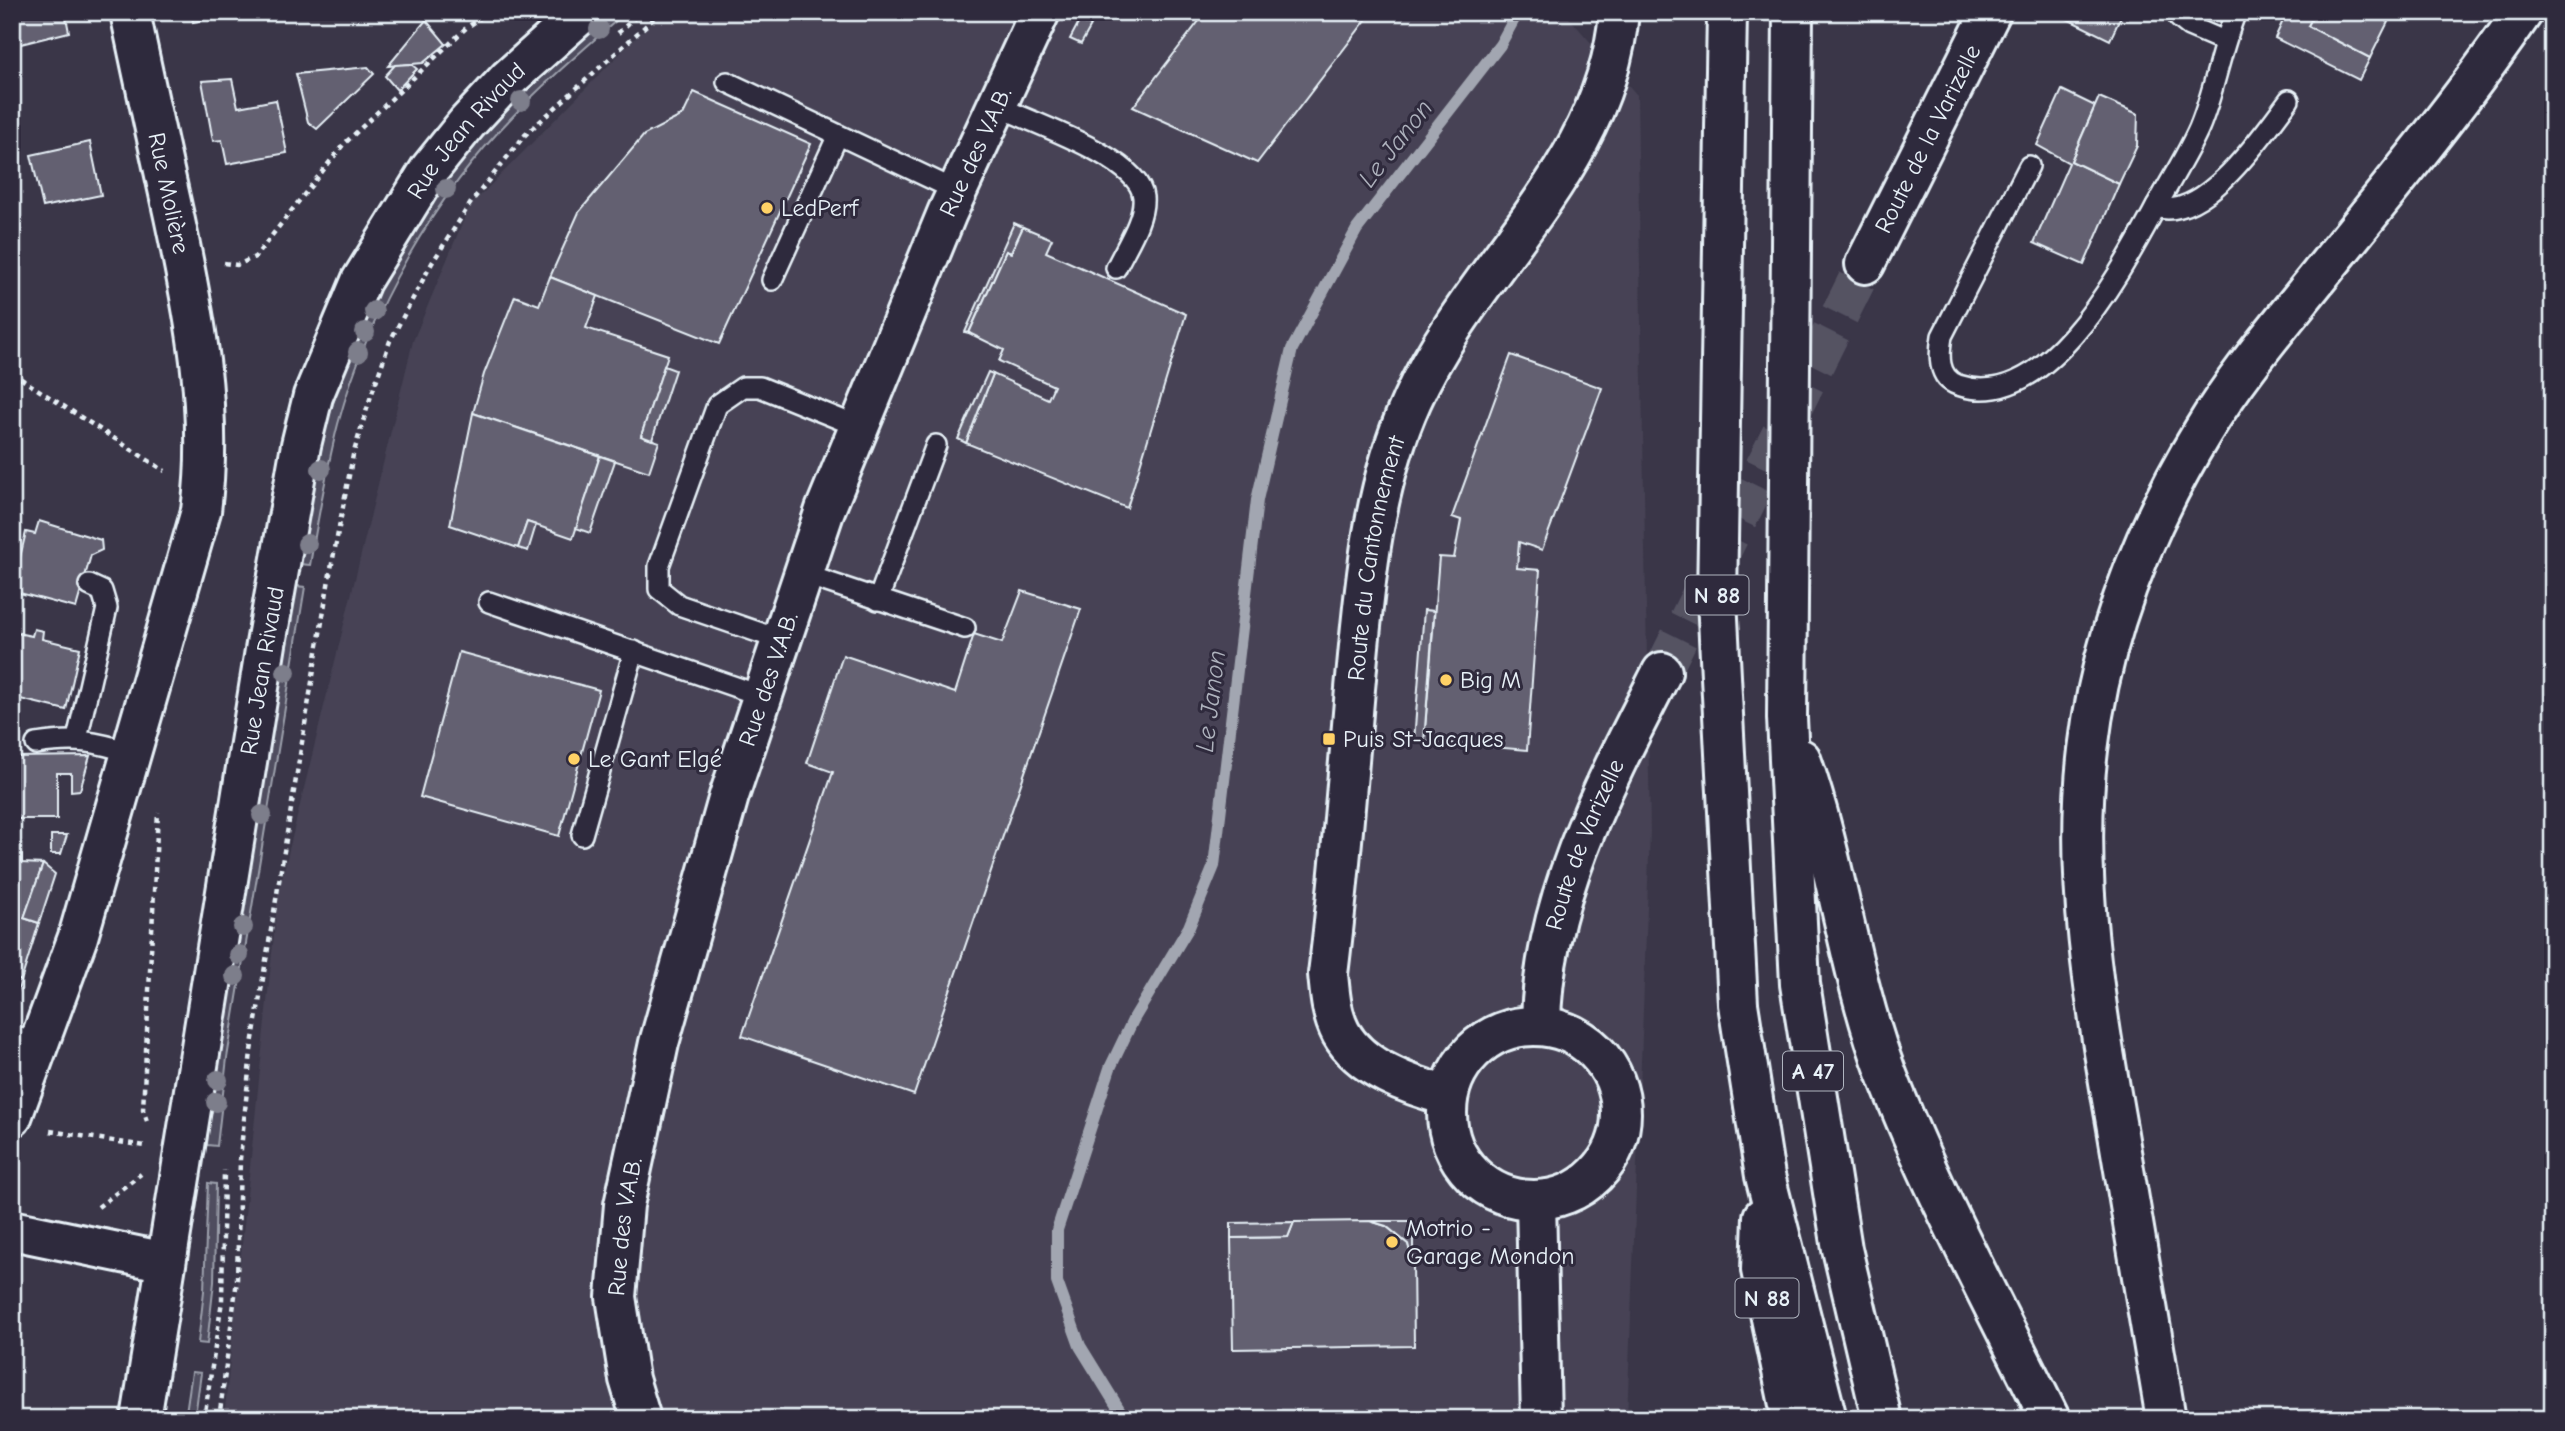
<svg xmlns="http://www.w3.org/2000/svg" width="2565" height="1431" font-family="'Comic Neue',sans-serif">
<rect width="100%" height="100%" fill="#3a3648"/>
<filter id="ink" filterUnits="userSpaceOnUse"><feTurbulence type="fractalNoise" baseFrequency=".0143" numOctaves="2"/><feDisplacementMap in="SourceGraphic" scale="14" xChannelSelector="R" yChannelSelector="G"/><feConvolveMatrix kernelMatrix="1 2 1 2 8 2 1 2 1" color-interpolation-filters="sRGB"/></filter>
<g filter="url(#ink)">
<path fill="#464354" d="M661 12H1564L1637 95 1650 832 1627 1419H224L278 895 413 341 469 207Z"/>
<g fill="#504e5f" stroke="#9ca0ac" stroke-width="2">
<path d="M612 12H626C589 45 550 77 516 113 433 198 369 310 338 424 326 471 318 518 310 565L299 564C308 514 315 462 330 413 365 298 428 186 514 101 545 70 579 41 612 12Z"/>
<path d="M296 586 305 587 227 1058 217 1146 207 1145 210 1111Z"/>
<path d="M208 1183 216 1184 214 1282 207 1344 198 1343 204 1291Z"/>
<path d="M192 1372 201 1373 195 1416 194 1419H185Z"/>
</g>
<g fill="none" stroke-linecap="round" stroke-linejoin="round">
<path stroke="#a2a6b1" stroke-width="12" d="M1125 1419 1080 1346 1057 1282V1230L1110 1068 1133 1020 1189 927 1214 866 1257 500 1292 349 1357 229 1500 45 1518 12"/>
</g>
<g fill="#636171" stroke="#e8f1f8" stroke-width="2">
<path d="M12 12H65L69 32 17 45Z"/>
<path d="M191 12H239L193 22Z"/>
<path d="M1206 12H1372L1257 163 1133 107Z"/>
<path d="M2053 12H2123L2110 40Z"/>
<path d="M2287 12H2315L2308 26 2370 58 2359 80 2275 38Z"/>
<path d="M2315 12H2393L2370 58 2308 26Z"/>
<path d="M426 20 446 44 423 63 388 66Z"/>
<path d="M1080 20 1091 26 1081 44 1070 39Z"/>
<path d="M411 64 417 69 397 90 385 76 395 65Z"/>
<path d="M368 67 374 74 317 129 308 122 296 74Z"/>
<path d="M232 79 238 107 276 100 287 153 227 164 222 140 213 141 202 81Z"/>
<path d="M2062 90 2095 106 2071 161 2119 184 2084 265 2034 243 2069 163 2037 145Z"/>
<path d="M694 92 811 144 719 344 550 277 579 212 644 135 683 115Z"/>
<path d="M2099 97 2138 114 2137 146 2119 184 2071 161Z"/>
<path d="M90 142 101 195 43 207 31 155Z"/>
<path d="M1014 223 1023 227 1011 253 1006 251 969 333 965 332Z"/>
<path d="M1023 227 1052 239 1046 252 1186 314 1127 508 966 443 993 374 1048 399 1054 386 999 361 1004 350 969 333 1006 251 1011 253Z"/>
<path d="M550 277 598 296 586 328 668 355 641 436 659 442 649 472 473 413 484 374 515 296 539 305Z"/>
<path d="M1511 355 1602 388 1542 550 1519 542 1517 568 1540 570 1527 750 1424 741 1439 557 1454 558 1461 520 1452 517Z"/>
<path d="M664 366 675 370 652 440 641 436Z"/>
<path d="M988 372 993 374 966 443 958 439Z"/>
<path d="M473 413 600 456 573 538 527 522 518 548 450 525Z"/>
<path d="M600 456 615 461 590 533 576 528Z"/>
<path d="M39 521 101 540 102 550 91 555 76 608 12 591 26 532 35 534Z"/>
<path d="M527 522 536 525 528 551 518 548Z"/>
<path d="M1022 591 1081 609 914 1095 742 1036 833 772 807 763 843 655 955 693 974 634 1002 643Z"/>
<path d="M1424 610 1434 611 1424 741H1414Z"/>
<path d="M34 629 43 631 42 639 80 648 66 710 12 697V632L32 636Z"/>
<path d="M459 652 599 690 559 836 420 797Z"/>
<path d="M12 715H17L16 739 12 740Z"/>
<path d="M90 756 80 790 71 791V773H57V819H12V757Z"/>
<path d="M51 835H67L61 854H51Z"/>
<path d="M22 854V863L43 864 24 918 39 923 21 981 12 978V855Z"/>
<path d="M43 864 55 874 39 923 24 918Z"/>
<path d="M12 978 21 981 12 1008Z"/>
<path d="M1370 1221 1386 1226 1408 1244 1413 1263 1414 1346 1233 1349 1231 1238 1288 1237 1294 1222Z"/>
<path d="M1370 1221H1413V1263L1408 1244 1386 1226Z"/>
<path d="M1294 1222 1288 1237 1231 1238V1223Z"/>
</g>
<g fill="none" stroke-linecap="round" stroke-linejoin="round">
<path stroke="#545262" stroke-width="38" stroke-dasharray="38 19" stroke-linecap="butt" d="M1662 672 1865 264"/>
<defs>
<g id="lane">
<path d="M2179 12V18L2189 26 2224 41"/>
<path d="M727 82 957 191"/>
<path d="M997 106C1030 122 1140 158 1143 197 1145 220 1125 248 1116 268"/>
<path d="M2029 166 1942 336C1939 354 1937 378 1958 385 2047 415 2122 269 2156 207 2170 181 2187 155 2199 128 2215 90 2220 50 2236 12"/>
<path d="M2156 207C2204 223 2264 133 2289 100"/>
<path d="M772 280 838 135"/>
<path d="M803 574 965 628"/>
<path d="M878 600 936 445"/>
<path d="M489 602 762 696"/>
<path d="M781 640 679 605 659 589V566L717 405 743 387H760L859 427"/>
<path d="M77 739 107 608 102 591 89 585"/>
<path d="M36 744C75 738 95 741 132 753"/>
<path d="M582 835 634 651"/>
<path d="M12 1035 40 1046"/>
</g>
<g id="street">
<path d="M12 1117 78 937 201 511C214 410 195 315 174 216 159 148 144 80 130 12"/>
<path id="s1" d="M641 1419 629 1379 616 1297 624 1205 659 1043 729 796 825 510 947 213 1040 12"/>
</g>
<g id="secondary">
<path id="s2" d="M1865 264 1991 12"/>
<path id="s3" d="M1541 1025C1542 900 1606 781 1662 672"/>
<circle cx="1534" cy="1113" r="87"/>
<path id="s4" d="M1448 1096C1411 1086 1361 1069 1341 1033 1331 1014 1330 994 1328 974 1340 879 1347 784 1355 689 1364 592 1371 491 1412 400 1472 266 1607 167 1619 12"/>
<path d="M1536 1201 1541 1419"/>
<path d="M12 1230 166 1262"/>
<path id="s5" d="M141 1419 266 644 301 445 313 396 361 281 430 169 467 123 508 79 583 12"/>
</g>
<g id="highway">
<path d="M1727 12 1717 599 1738 1004 1765 1176 1827 1419"/>
<path d="M1793 12 1787 718 1800 984 1842 1249 1882 1419"/>
<path d="M1801 759C1837 861 1848 970 1886 1072 1932 1191 1994 1305 2050 1419"/>
<path d="M1763 1217 1761 1270 1792 1419"/>
<path d="M2166 1419C2150 1322 2133 1225 2117 1128 2095 1003 2073 877 2088 750 2101 637 2144 528 2203 431 2236 376 2279 326 2319 276 2389 189 2460 104 2523 12"/>
</g>
</defs>
<use href="#lane" stroke="#e8f1f8" stroke-width="24"/>
<use href="#street" stroke="#e8f1f8" stroke-width="44"/>
<use href="#secondary" stroke="#e8f1f8" stroke-width="44"/>
<use href="#highway" stroke="#e8f1f8" stroke-width="44"/>
<g stroke="#e8f1f8" stroke-width="4.5" stroke-dasharray="5 5" stroke-linecap="butt">
<path d="M618 33 641 12"/>
<path d="M224 263 237 265 255 257 343 145 466 28 489 12"/>
<path d="M12 373 165 471"/>
<path d="M147 1121 143 1110 158 812"/>
<path d="M50 1131 145 1146"/>
<path d="M98 1207 141 1174"/>
<path d="M204 1419 222 1301 224 1170"/>
<path d="M219 1419 237 1280 240 1159 251 1051 329 579 353 455 370 399 390 341 432 263 472 201 525 135 661 12"/>
</g>
<use href="#lane" stroke="#2f2a3d" stroke-width="19"/>
<use href="#street" stroke="#2f2a3d" stroke-width="38"/>
<use href="#secondary" stroke="#2f2a3d" stroke-width="38"/>
<use href="#highway" stroke="#2f2a3d" stroke-width="38"/>
</g>
<g fill="#7d7e8b">
<circle cx="599" cy="29" r="10"/>
<circle cx="521" cy="101" r="10"/>
<circle cx="446" cy="189" r="10"/>
<circle cx="374" cy="311" r="10"/>
<circle cx="365" cy="332" r="10"/>
<circle cx="358" cy="352" r="10"/>
<circle cx="321" cy="469" r="10"/>
<circle cx="307" cy="544" r="10"/>
<circle cx="286" cy="672" r="10"/>
<circle cx="262" cy="815" r="10"/>
<circle cx="243" cy="927" r="10"/>
<circle cx="239" cy="955" r="10"/>
<circle cx="235" cy="976" r="10"/>
<circle cx="218" cy="1080" r="10"/>
<circle cx="216" cy="1102" r="10"/>
</g>
</g>
<g fill="#ffd166" stroke="#2f2a3d" stroke-width="2.5">
<circle cx="767" cy="208" r="7"/>
<circle cx="1446" cy="680" r="7"/>
<rect x="1322" y="732" width="14" height="14" rx="3.5"/>
<circle cx="574" cy="759" r="7"/>
<circle cx="1392" cy="1242" r="7"/>
</g>
<g text-anchor="middle" stroke-width="6" stroke-linejoin="round" paint-order="stroke">
<g fill="#2f2a3d" stroke="#b0b5c0" stroke-width="2">
<rect x="1685.5" y="575.5" width="63" height="39" rx="5"/>
<rect x="1783" y="1051.5" width="60" height="39" rx="5"/>
<rect x="1735.5" y="1278.5" width="63" height="39" rx="5"/>
</g>
<g font-size="23" font-weight="bold" fill="#e8f1f8">
<text x="1717" y="603">N 88</text>
<text x="1813" y="1079">A 47</text>
<text x="1767" y="1306">N 88</text>
</g>
<g font-size="24" fill="#e8f1f8" stroke="#2f2a3d">
<text dy="8" stroke="none"><textPath href="#s5" startOffset="1346">Rue Jean Rivaud</textPath></text>
<text dy="8" stroke="none"><textPath href="#s2" startOffset="140">Route de la Varizelle</textPath></text>
<text dy="8" stroke="none"><textPath href="#s1" startOffset="1330">Rue des V.A.B.</textPath></text>
<text transform="translate(169 193) rotate(78)" y="8">Rue Molière</text>
<text dy="8" stroke="none"><textPath href="#s4" startOffset="607">Route du Cantonnement</textPath></text>
<text dy="8" stroke="none"><textPath href="#s5" startOffset="758">Rue Jean Rivaud</textPath></text>
<text dy="8" stroke="none"><textPath href="#s1" startOffset="763">Rue des V.A.B.</textPath></text>
<text dy="8" stroke="none"><textPath href="#s3" startOffset="187">Route de Varizelle</textPath></text>
<text dy="8" stroke="none"><textPath href="#s1" startOffset="196">Rue des V.A.B.</textPath></text>
</g>
<g font-size="24" fill="#e8f1f8" stroke="#2f2a3d" text-anchor="start">
<text x="781" y="216">LedPerf</text>
<text x="1460" y="688">Big M</text>
<text x="1343" y="747">Puis St-Jacques</text>
<text x="588" y="767">Le Gant Elgé</text>
<text x="1406" y="1236">Motrio -<tspan x="1406" dy="28">Garage Mondon</tspan></text>
</g>
<g font-size="26" font-style="italic" fill="#aeb2bd" stroke="#2f2a3d">
<text transform="translate(1395 143) rotate(-52)" y="9">Le Janon</text>
<text transform="translate(1210 701) rotate(-83)" y="9">Le Janon</text>
</g>
</g>
<rect width="2565" height="1431" fill="none" stroke="#2f2a3d" stroke-width="42"/>
<rect x="21" y="21" width="2523" height="1389" fill="none" stroke="#e8f1f8" stroke-width="2.5" filter="url(#ink)"/>
</svg>
